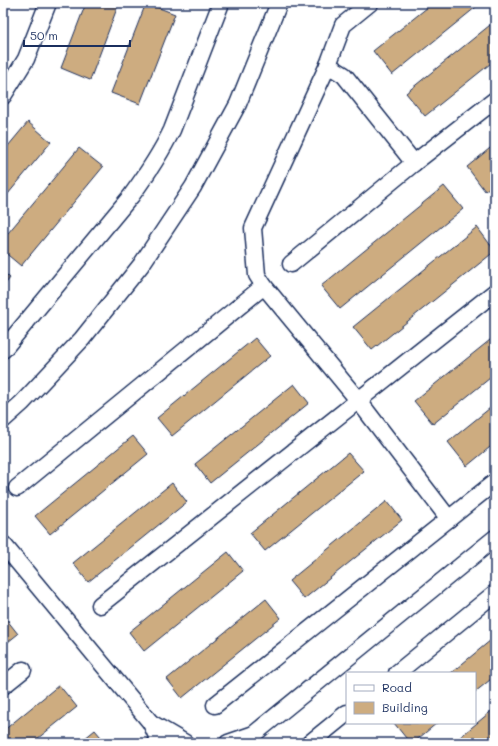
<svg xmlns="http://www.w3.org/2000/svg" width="498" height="746" font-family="Mali,sans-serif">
<rect width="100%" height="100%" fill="#fff"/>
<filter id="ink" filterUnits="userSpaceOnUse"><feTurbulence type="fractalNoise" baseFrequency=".025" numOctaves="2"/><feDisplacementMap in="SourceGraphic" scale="8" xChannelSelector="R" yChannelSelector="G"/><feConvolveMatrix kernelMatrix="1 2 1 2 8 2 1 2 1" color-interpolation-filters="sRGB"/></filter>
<g filter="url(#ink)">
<g fill="#cdac80" stroke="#1b2f5e">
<path d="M3 3H9L3 19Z"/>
<path d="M86 3H119L90 80 61 68Z"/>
<path d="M146 3 175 14 140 104 111 93Z"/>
<path d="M433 3H481L392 75 373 51Z"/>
<path d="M495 21V60L425 116 406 93Z"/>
<path d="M28 122 51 142 3 200V152Z"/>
<path d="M495 144V183L485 191 467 167Z"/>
<path d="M79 148 103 167 21 266 3 251V239Z"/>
<path d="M444 186 463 209 340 309 321 286Z"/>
<path d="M477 227 495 251 372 350 353 327Z"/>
<path d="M3 271 10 278 3 287Z"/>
<path d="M495 336V374L433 424 414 401Z"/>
<path d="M255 338 270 356 172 436 157 418Z"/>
<path d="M294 384 309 403 210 483 195 464Z"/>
<path d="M495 404V443L467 466 448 442Z"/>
<path d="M133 436 148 454 50 534 35 516Z"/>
<path d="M348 453 364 471 265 551 250 533Z"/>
<path d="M172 483 187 502 88 582 73 563Z"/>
<path d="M387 501 402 520 304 599 289 581Z"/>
<path d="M228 552 243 571 144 651 129 632Z"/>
<path d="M266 599 281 618 182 698 167 679Z"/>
<path d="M3 615 18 634 3 646Z"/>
<path d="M491 640 495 645V676L475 692V673H451Z"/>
<path d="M59 685 77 707 32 743H3V731Z"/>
<path d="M495 708V743H453Z"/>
<path d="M394 723H437L413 743H410Z"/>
<path d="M95 730 106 743H79Z"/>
</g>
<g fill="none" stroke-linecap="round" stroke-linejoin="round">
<defs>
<g id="minor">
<path d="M370 3 343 25 328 65 253 228 257 275 264 286 358 400 449 519"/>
<path d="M328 65 344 75 414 163"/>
<path d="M3 96 26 59 48 3"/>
<path d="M291 264 414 163 495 100"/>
<path d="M3 350 131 196C147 174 161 153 172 130L221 3"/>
<path d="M3 420 22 403 82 339 141 265 193 187 238 104 279 3"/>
<path d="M17 488 264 286"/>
<path d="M3 544 151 723 160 743"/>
<path d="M100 605 495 292"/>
<path d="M397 673 495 593"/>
<path d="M3 686 23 670"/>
<path d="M215 705 495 482"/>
<path d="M151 723 185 743"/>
<path d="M228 743 254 734"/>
<path d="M246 743 254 734 495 538"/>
<path d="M310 743 347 713"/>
</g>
</defs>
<use href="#minor" stroke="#1b2f5e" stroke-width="19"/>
<use href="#minor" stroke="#fff" stroke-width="16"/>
</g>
</g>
<rect width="498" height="746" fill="none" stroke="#fff" stroke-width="16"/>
<rect x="8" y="8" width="482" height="730" fill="none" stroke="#1b2f5e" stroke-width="1.5" filter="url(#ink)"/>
<rect x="346" y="672" width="130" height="52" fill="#ffffff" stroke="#a4acbf"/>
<rect x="354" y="685" width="20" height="6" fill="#ffffff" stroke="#a4acbf"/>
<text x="382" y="692" font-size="12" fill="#1b2f5e">Road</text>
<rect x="354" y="702" width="20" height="12" fill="#cdac80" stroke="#a4acbf"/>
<text x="382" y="712" font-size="12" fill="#1b2f5e">Building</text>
<path d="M24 40v6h106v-6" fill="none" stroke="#1b2f5e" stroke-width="2"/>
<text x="30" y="40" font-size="12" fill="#1b2f5e" stroke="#ffffff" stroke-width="3" paint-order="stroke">50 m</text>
</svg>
